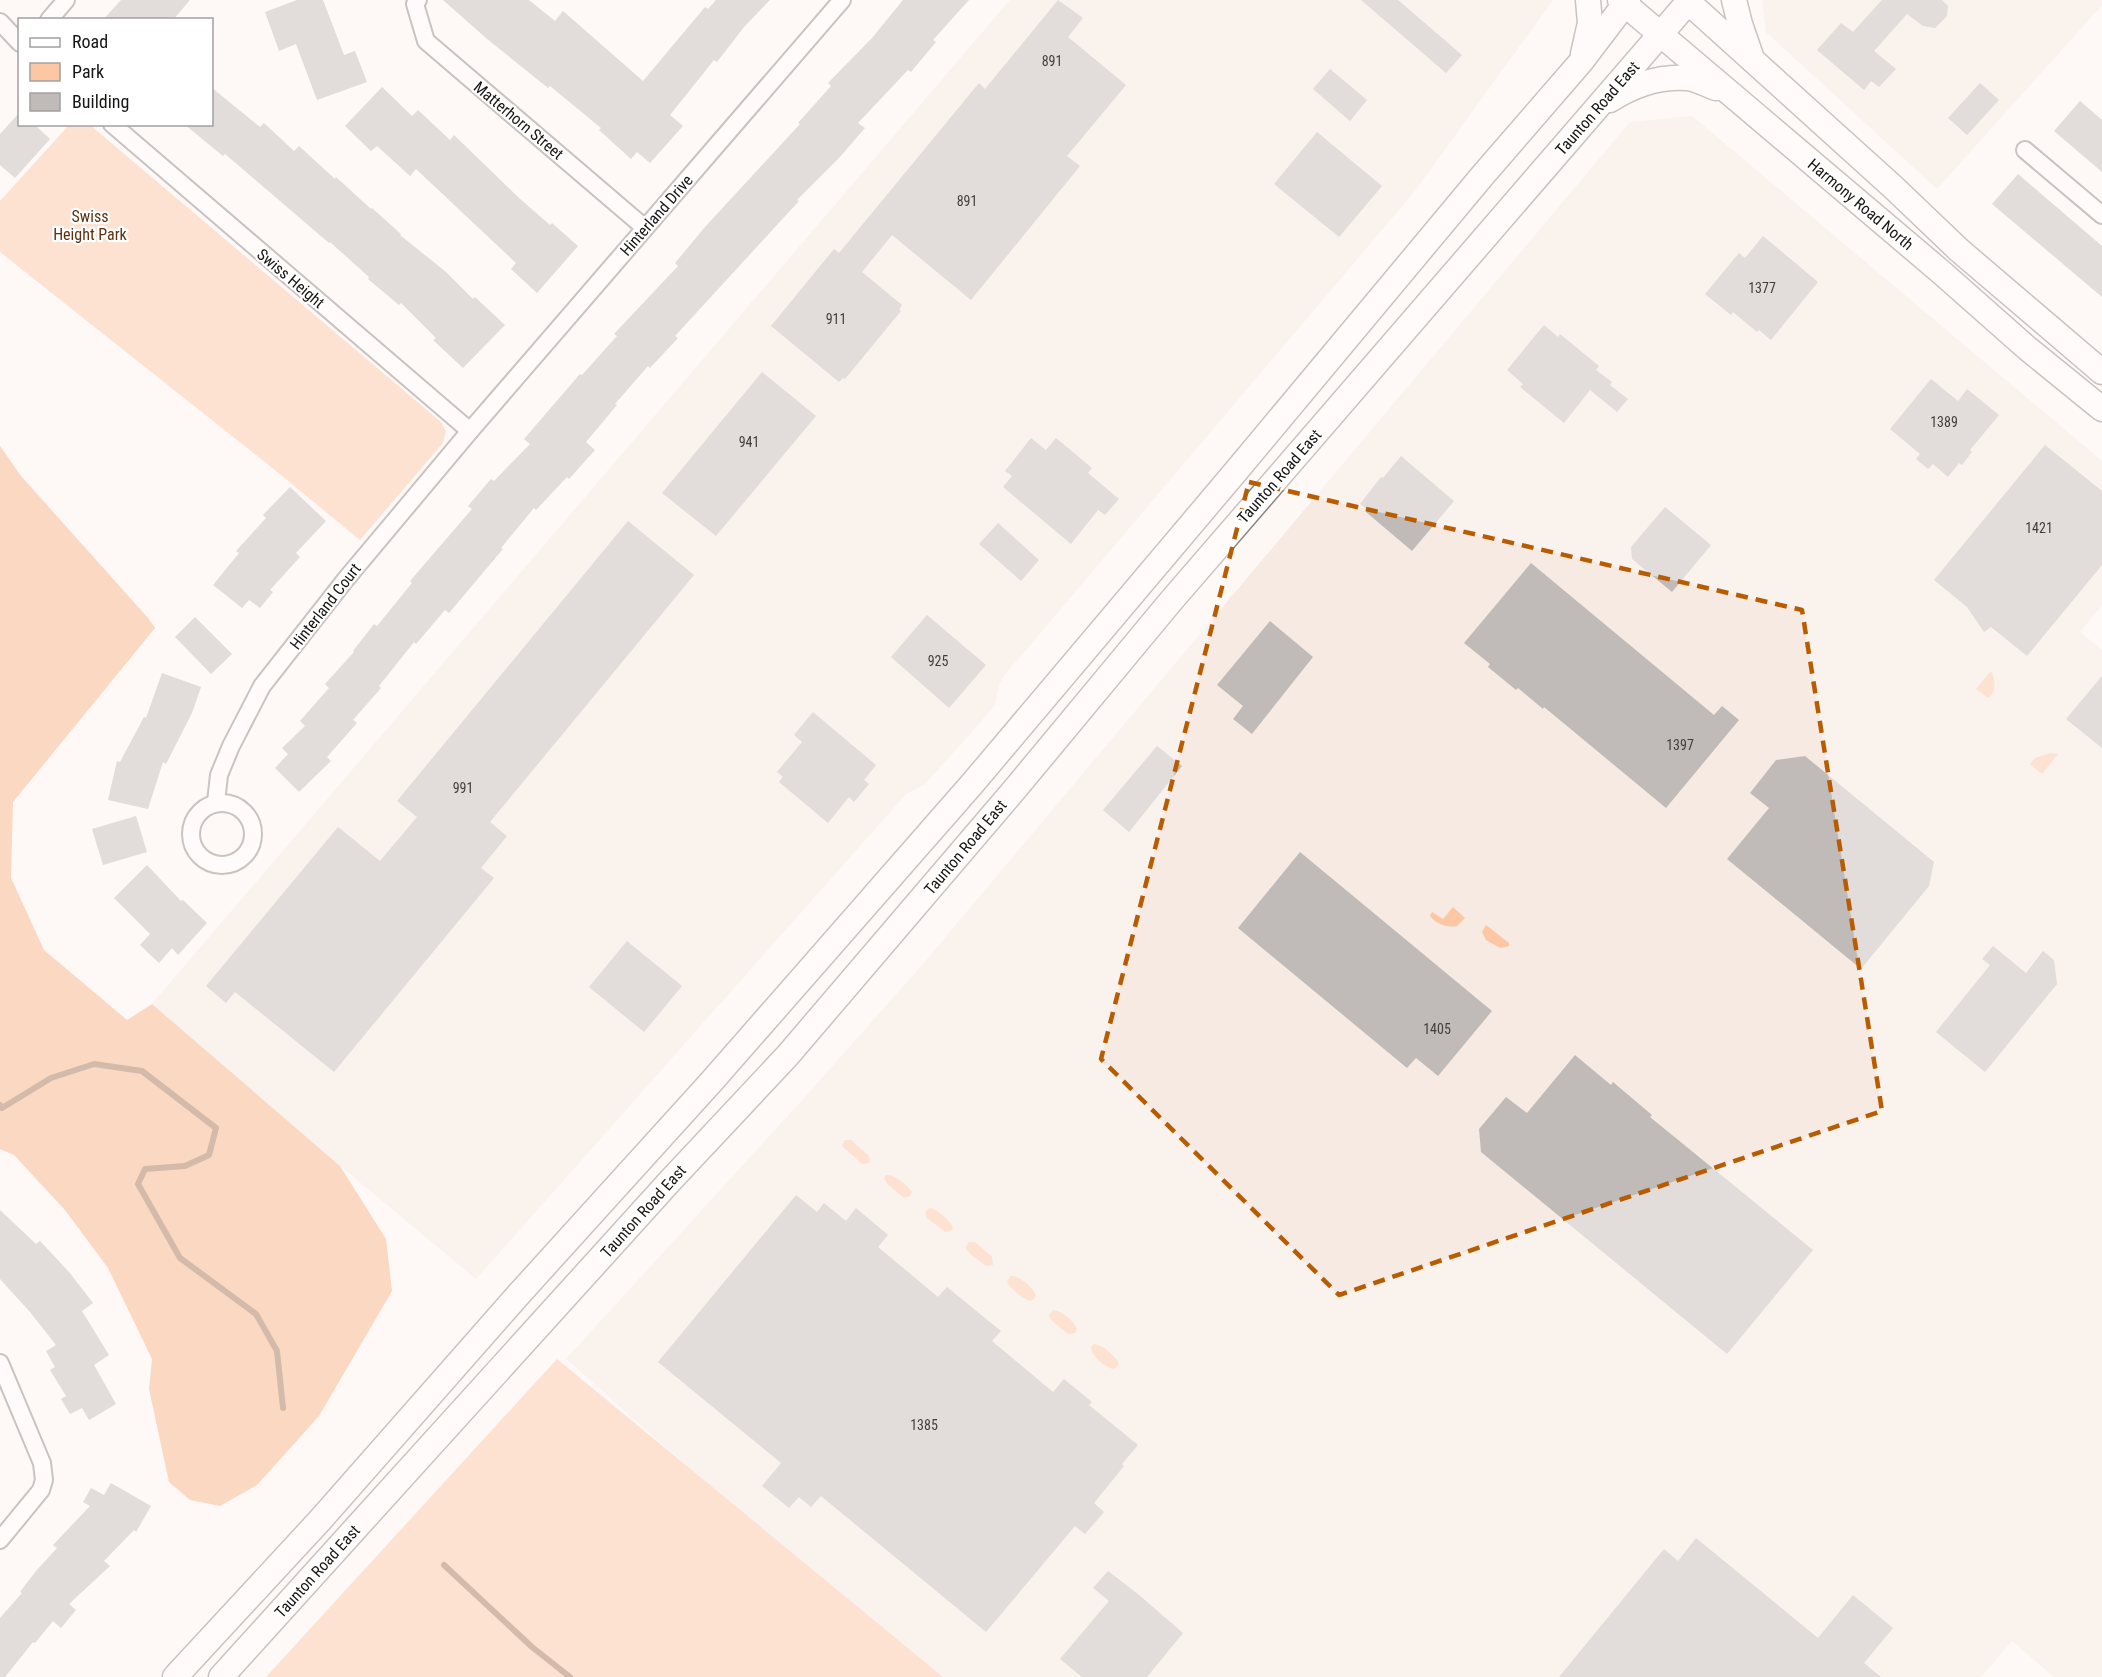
<svg xmlns="http://www.w3.org/2000/svg" width="2102" height="1677" font-family="'Roboto Condensed',sans-serif">
<rect width="100%" height="100%" fill="#fef8f5"/>
<g fill="#f6eae3">
<path d="M1010 0H1553L1414 192 1003 677 999 685 995 705 977 726 925 784 906 794 476 1279 302 1134 152 1004Z"/>
<path d="M1762 0H2102V5L1937 189 1766 32Z"/>
<path d="M1692 116 2102 461V605L2080 632 2102 650V1677H2054L2012 1641 1981 1677H926L566 1359 806 1096 923 964 1630 122Z"/>
</g>
<g fill="#fdc7a4">
<path d="M69 125H90L441 422 446 431 443 443 360 540 270 466 0 252V201Z"/>
<path d="M1991 671C1996 680 1996 693 1988 698L1976 689Z"/>
<path d="M2050 753 2058 754 2042 774 2030 764 2035 758Z"/>
<path d="M1453 907 1465 918 1457 926C1447 928 1436 924 1430 916L1432 912 1443 919Z"/>
<path d="M1486 925 1509 943V946L1500 948 1486 940 1482 932Z"/>
<path d="M845 1140H851L868 1155 870 1159 869 1163 862 1164 842 1146Z"/>
<path d="M886 1175C895 1174 907 1185 912 1192L910 1196 904 1198 887 1184 884 1178Z"/>
<path d="M930 1208C938 1210 950 1220 953 1228L951 1231 945 1232 927 1218 925 1212Z"/>
<path d="M969 1242H975L992 1257 993 1265 986 1266 968 1252 966 1247Z"/>
<path d="M1011 1276C1020 1276 1032 1287 1036 1295L1034 1299 1030 1301C1022 1298 1011 1289 1007 1282Z"/>
<path d="M1053 1310C1062 1311 1074 1321 1077 1329L1075 1333 1068 1334 1051 1320 1049 1315Z"/>
<path d="M1094 1344C1103 1345 1114 1355 1119 1363L1117 1367 1113 1369C1105 1367 1091 1356 1091 1347Z"/>
<path d="M557 1359 943 1677H266Z"/>
</g>
<path fill="#f9b284" d="M0 446 21 476 148 618 155 628 13 802 11 878 44 950 127 1020 152 1004 340 1166 386 1239 392 1291 319 1416 257 1485 220 1506 190 1500 169 1482 149 1389 152 1359 108 1268 65 1210 14 1155 0 1149Z"/>
<g fill="none" stroke-linecap="round" stroke-linejoin="round">
<g stroke="#9f6f4f" stroke-width="6">
<path d="M0 1105 2 1108 51 1078 94 1064 142 1071 216 1128 209 1155 185 1166 145 1169 138 1184 180 1258 256 1314 277 1351 283 1408"/>
<path d="M444 1565 532 1647 570 1677"/>
</g>
</g>
<g fill="#c0bbb8">
<path d="M121 0H190L173 20H103Z"/>
<path d="M297 0H323L344 55 355 51 367 82 317 100 296 44 279 51 265 12Z"/>
<path d="M443 0H529L555 21 563 11 643 81 705 7 708 9 716 0H770L744 27 717 62 714 60 670 115 683 126 650 163 637 152 631 159 599 130 601 128 550 86 548 88 486 38Z"/>
<path d="M903 0H969L933 40 936 42 911 72 908 70 858 123 865 128 839 158 797 200 799 201 675 336 678 338 650 368 648 366 615 404 617 405 586 442 595 450 569 479 567 477 536 510 534 508 501 548 503 549 449 613 445 610 416 644 414 642 379 686 381 688 353 720 357 723 327 757 331 761 299 792 275 768 288 754 282 748 305 726 300 721 329 688 325 684 354 652 353 651 374 624 377 626 412 583 410 581 472 509 468 506 491 479 494 481 530 444 524 439 580 374 582 375 617 336 614 334 678 266 675 263 705 227 800 124 798 123 831 86 828 83 872 38Z"/>
<path d="M1058 0 1083 18 1068 37 1126 85 1067 156 1080 166 971 300 892 235 862 272 902 305 899 310 901 311 845 379 843 378 839 382 771 326 834 249 839 253 979 83 985 89Z"/>
<path d="M1361 0H1398L1462 55 1446 73Z"/>
<path d="M1882 0H1942L1948 6 1947 16 1935 28 1923 26 1907 14 1874 51 1896 69 1879 87 1871 81 1864 90 1817 50 1841 23 1853 32Z"/>
<path d="M1330 69 1367 100 1350 121 1313 89Z"/>
<path d="M1980 83 1999 100 1967 135 1948 118Z"/>
<path d="M382 87 412 116 418 110 450 140 454 135 519 198 550 225 552 223 578 246 537 293 511 269 516 263 416 169 410 176 377 146 371 151 345 126Z"/>
<path d="M212 88 260 127 264 123 294 151 299 146 335 179 336 177 371 209 372 208 401 234 400 235 446 272 473 299 475 297 505 325 463 368 433 340 436 338 401 303 399 305 368 279 369 277 330 242 329 243 225 154 223 156 184 124H212Z"/>
<path d="M2080 101 2102 120V172L2054 131Z"/>
<path d="M20 112V124H34L50 139 15 178 0 165V134Z"/>
<path d="M1317 132 1382 186 1339 237 1274 184Z"/>
<path d="M2018 174 2102 246V297L1992 204Z"/>
<path d="M1763 236 1818 282 1771 340 1759 330 1757 332 1733 312 1731 315 1705 294 1739 253 1745 258Z"/>
<path d="M1544 325 1558 337 1560 334 1599 366 1596 370 1612 382 1610 385 1628 399 1617 412 1590 390 1564 423 1520 387 1523 384 1507 370Z"/>
<path d="M762 372 816 416 716 536 662 493Z"/>
<path d="M1931 379 1958 401 1967 389 1999 415 1970 450 1972 452 1962 465 1959 463 1948 477 1933 464 1928 469 1916 459 1920 454 1890 429Z"/>
<path d="M1031 438 1046 450 1056 438 1092 468 1088 473 1119 499 1105 515 1098 510 1071 544 1003 487 1012 476 1005 471Z"/>
<path d="M2045 445 2102 491V565L2027 656 1991 627 1984 632 1967 607 1934 580Z"/>
<path d="M1401 456 1454 501 1412 551 1366 512 1368 510 1360 504 1381 477 1383 478Z"/>
<path d="M290 487 326 521 296 553 300 557 270 590 273 592 260 608 249 600 242 608 213 585 239 553 236 551 266 518 263 515Z"/>
<path d="M1665 507 1711 545 1672 592 1632 559 1631 547Z"/>
<path d="M628 521 694 575 490 822 507 836 481 868 494 878 334 1072 235 992 226 1003 206 986 338 827 380 861 417 817 397 801Z"/>
<path d="M998 523 1039 560 1021 581 979 544Z"/>
<path d="M1531 563 1714 715 1722 706 1739 720 1666 808 1544 707 1543 709 1518 688 1516 690 1488 667 1490 664 1464 643Z"/>
<path d="M927 615 986 665 949 708 891 657Z"/>
<path d="M195 617 232 654 211 674 175 637Z"/>
<path d="M1270 621 1313 657 1252 734 1233 719 1243 706 1217 685Z"/>
<path d="M162 673 201 687 192 713 166 764 163 762 148 809 108 800 117 761 120 762 144 717 146 718Z"/>
<path d="M2102 676V748L2066 719Z"/>
<path d="M813 712 876 765 864 780 869 784 854 802 849 797 828 823 779 782 783 777 777 772 802 742 794 735Z"/>
<path d="M1157 746 1182 766 1129 832 1103 810Z"/>
<path d="M1805 756 1934 862 1929 886 1861 969 1727 859 1769 808 1750 793 1776 760Z"/>
<path d="M136 816 147 852 103 865 92 829Z"/>
<path d="M1300 852 1492 1011 1438 1076 1416 1058 1407 1068 1238 928Z"/>
<path d="M147 865 181 901 183 900 207 923 178 955 172 948 159 963 140 945 150 934 114 898Z"/>
<path d="M627 941 682 986 644 1032 589 987Z"/>
<path d="M1993 946 2026 973 2043 951 2054 960 2057 984 1985 1072 1936 1032 1990 965 1982 959Z"/>
<path d="M1575 1055 1611 1085 1613 1082 1652 1115 1650 1117 1813 1250 1727 1354 1481 1152 1479 1129 1506 1097 1527 1113Z"/>
<path d="M796 1195 817 1212 824 1203 846 1221 856 1208 888 1235 878 1247 938 1297 947 1287 1001 1331 992 1341 1053 1392 1064 1379 1092 1402 1089 1405 1138 1445 1122 1464 1124 1466 1094 1503 1104 1512 1085 1534 1075 1526 986 1632 821 1496 811 1507 799 1497 789 1508 762 1486 781 1463 658 1362Z"/>
<path d="M0 1210 36 1244 40 1241 69 1272 93 1303 82 1311 109 1355 94 1365 116 1404 89 1420 82 1408 70 1414 61 1399 66 1396 50 1370 55 1367 46 1351 56 1345 30 1312 0 1279Z"/>
<path d="M111 1483 151 1506 136 1532 134 1530 104 1561 110 1566 69 1604 76 1610 61 1628 53 1621 35 1643 33 1642 5 1677H0V1618L22 1593 20 1592 36 1571 57 1548 53 1545 90 1506 83 1502 91 1488 104 1495Z"/>
<path d="M1696 1538 1818 1638 1853 1595 1893 1628 1864 1663 1881 1677H1559L1664 1549 1678 1561Z"/>
<path d="M1108 1571 1139 1595 1183 1633 1147 1677H1082L1060 1659 1109 1601 1093 1588Z"/>
</g>
<g fill="none" stroke-linecap="round" stroke-linejoin="round">
<defs>
<g id="minor">
<path d="M418 0 415 4 426 41 645 228"/>
<path d="M49 20 66 0"/>
<path d="M0 22 20 43"/>
<path d="M112 124 470 431"/>
<path d="M2025 150 2102 215"/>
<path d="M216 802 219 775 231 746 262 686 346 579 470 431 842 0"/>
<circle cx="222" cy="834" r="31"/>
<path d="M0 1363 42 1463 44 1480 41 1490 0 1540"/>
</g>
<g id="secondary">
<path d="M1620 0 1941 272 2027 348 2102 409"/>
<path d="M1686 0 1893 187 1959 250 2102 372"/>
<path d="M1734 0 1740 24 1752 59"/>
<path d="M1583 54 1590 23 1588 0"/>
<path d="M1610 100C1633 85 1660 76 1688 78 1697 79 1707 85 1716 88"/>
<path d="M175 1677 322 1518 519 1294 712 1081 972 784 1237 470 1483 175 1580 63 1628 0"/>
<path d="M221 1677 670 1181 788 1055 1015 789 1171 601 1690 0"/>
</g>
</defs>
<use href="#minor" stroke="#898481" stroke-width="20"/>
<use href="#secondary" stroke="#898481" stroke-width="27"/>
<use href="#minor" stroke="#fff" stroke-width="16"/>
<use href="#secondary" stroke="#fff" stroke-width="24"/>
</g>
<path d="M0 0H2102V1677H0ZM1249 482 1802 610 1882 1111 1339 1295 1101 1059Z" fill="#fef8f5" fill-opacity=".55" fill-rule="evenodd"/>
<path fill="none" stroke="#b85c02" stroke-width="4.5" stroke-dasharray="12 8" stroke-linejoin="round" d="M1249 482 1802 610 1882 1111 1339 1295 1101 1059Z"/>
<g text-anchor="middle" stroke-width="4.5" stroke-linejoin="round" paint-order="stroke">
<g font-size="14" fill="#403e3d">
<text x="1052" y="66">891</text>
<text x="967" y="206">891</text>
<text x="1762" y="293">1377</text>
<text x="836" y="324">911</text>
<text x="1944" y="427">1389</text>
<text x="749" y="447">941</text>
<text x="2039" y="533">1421</text>
<text x="938" y="666">925</text>
<text x="1680" y="750">1397</text>
<text x="463" y="793">991</text>
<text x="1437" y="1034">1405</text>
<text x="924" y="1430">1385</text>
</g>
<g font-size="16" fill="#161514" stroke="#fff">
<text transform="translate(1597 108) rotate(-49)" y="6">Taunton Road East</text>
<text transform="translate(519 120) rotate(40)" y="6">Matterhorn Street</text>
<text transform="translate(1861 204) rotate(40)" y="6">Harmony Road North</text>
<text transform="translate(656 215) rotate(-49)" y="6">Hinterland Drive</text>
<text transform="translate(291 278) rotate(40)" y="6">Swiss Height</text>
<text transform="translate(1279 476) rotate(-49)" y="6">Taunton Road East</text>
<text transform="translate(325 606) rotate(-52)" y="6">Hinterland Court</text>
<text transform="translate(965 847) rotate(-50)" y="6">Taunton Road East</text>
<text transform="translate(643 1211) rotate(-48)" y="6">Taunton Road East</text>
<text transform="translate(317 1571) rotate(-48)" y="6">Taunton Road East</text>
</g>
<g font-size="16" fill="#5d300e" stroke="#fff">
<text x="90" y="222">Swiss<tspan x="90" dy="18">Height Park</tspan></text>
</g>
</g>
<rect x="18" y="18" width="195" height="108" fill="#ffffff" stroke="#a2a1a1" stroke-width="1.5"/>
<rect x="30" y="38" width="30" height="9" fill="#ffffff" stroke="#a2a1a1" stroke-width="1.5"/>
<text x="72" y="48" font-size="18" fill="#161514">Road</text>
<rect x="30" y="63" width="30" height="18" fill="#fdc7a4" stroke="#a2a1a1" stroke-width="1.5"/>
<text x="72" y="78" font-size="18" fill="#161514">Park</text>
<rect x="30" y="93" width="30" height="18" fill="#c0bbb8" stroke="#a2a1a1" stroke-width="1.5"/>
<text x="72" y="108" font-size="18" fill="#161514">Building</text>
</svg>
